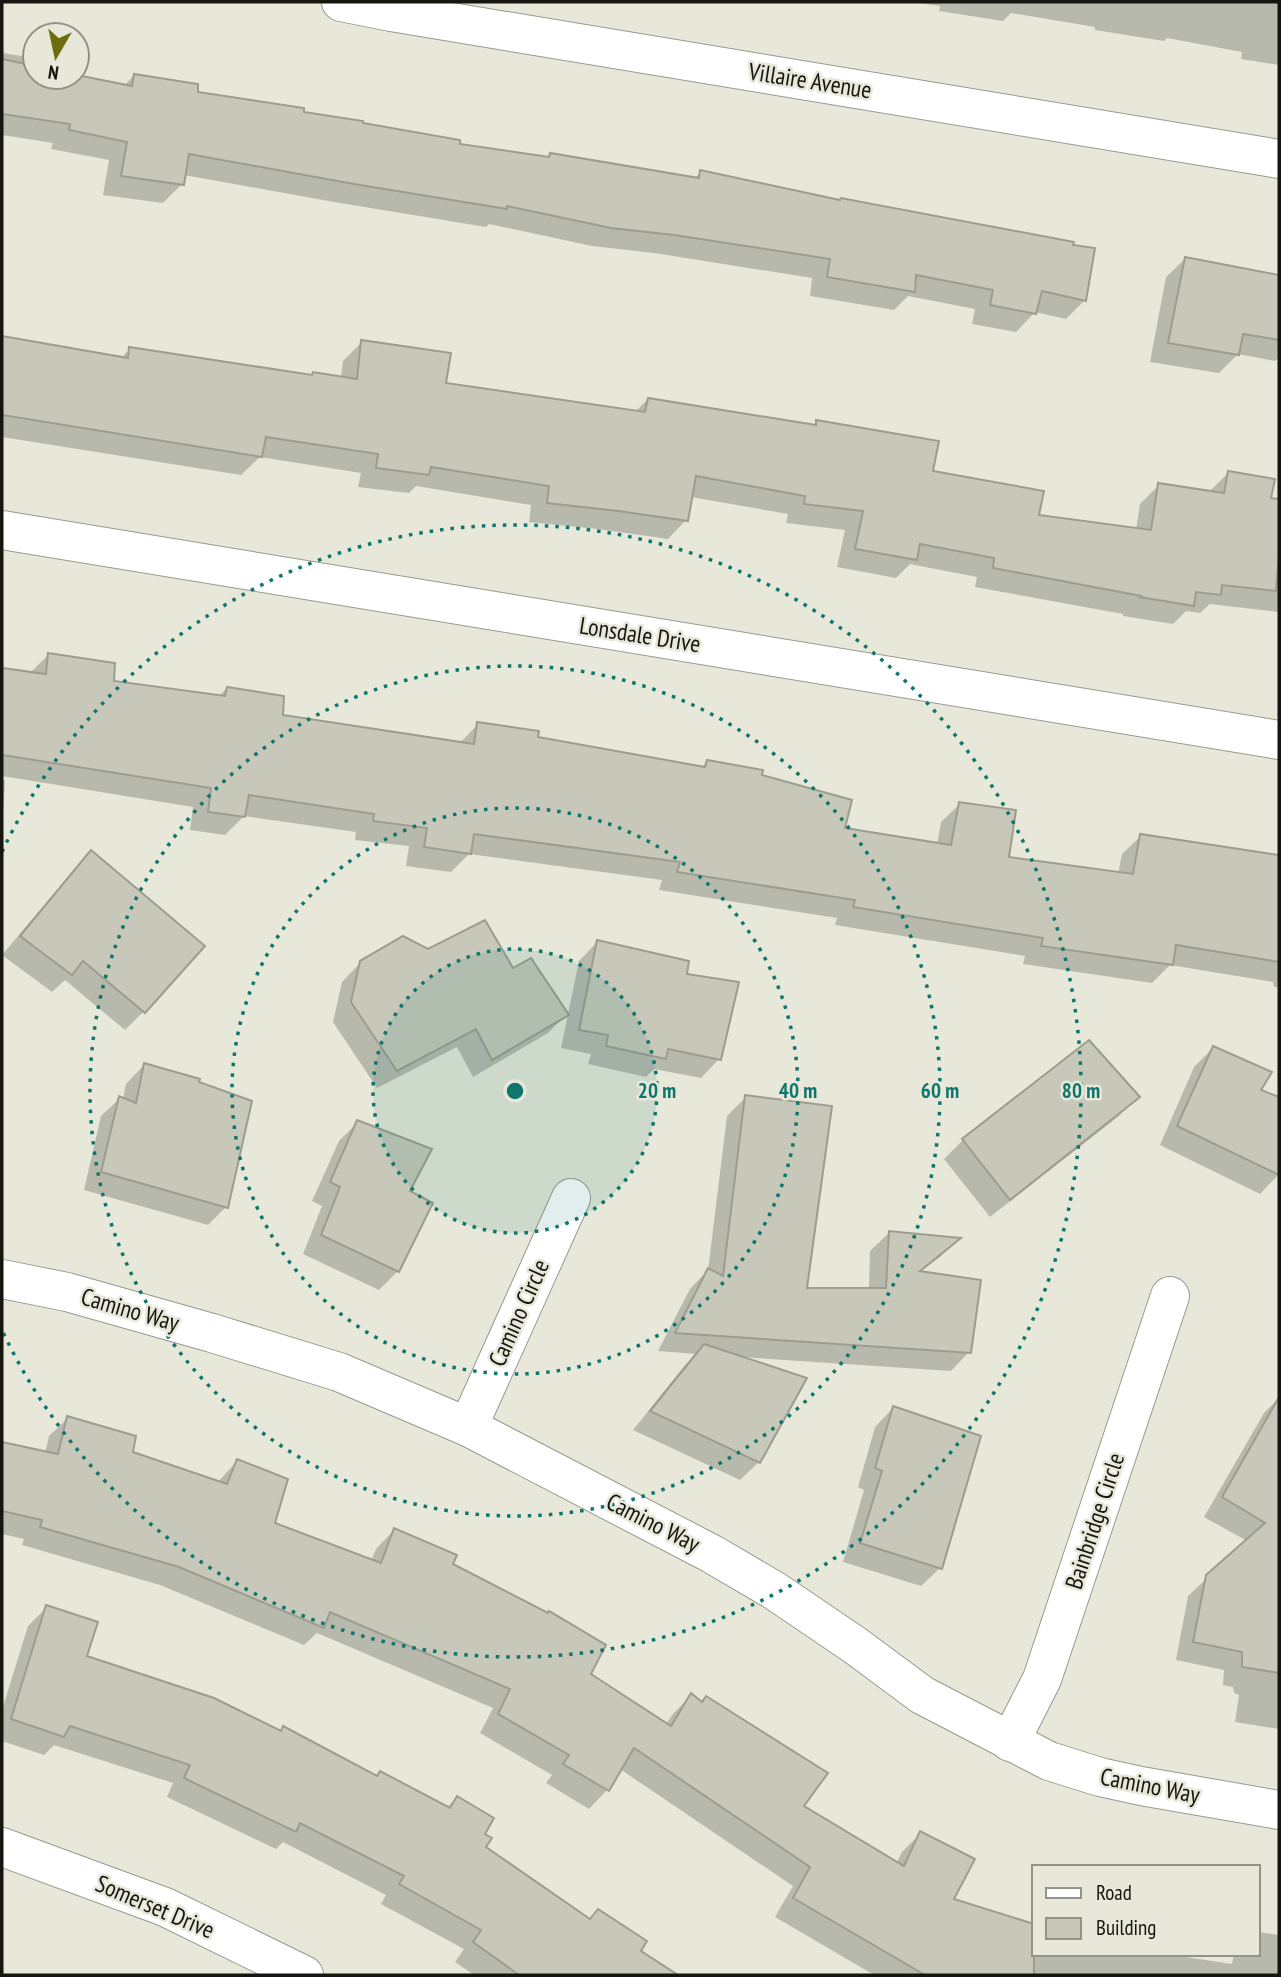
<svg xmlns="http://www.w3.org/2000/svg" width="1281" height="1977" font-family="'PT Sans Narrow',sans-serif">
<rect width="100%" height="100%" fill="#e7e8d9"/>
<g fill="#0003">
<path d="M912 2H1279V65L1241 59 1242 52 1167 38 1164 41 1095 30V27L1011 13 1003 21 939 11 940 6Z"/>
<path d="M2 53 35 58V77L77 76 124 86 134 75 196 93 361 124 458 146 547 159 551 155 694 179 701 172 840 202 1005 230 1093 249 1085 300 1066 319 1035 312 1016 332 972 324 975 309 908 296 894 310 810 296 812 278 654 253 592 246 489 224 486 227 334 202 184 175 182 184 163 203 103 195 109 160 51 149 53 143 2 135Z"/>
<path d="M1185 259 1279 277V358L1275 361 1238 354 1219 373 1150 362 1166 277Z"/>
<path d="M2 338 121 358 130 349 310 377 313 373 341 378 343 361 362 342 444 384 635 412 648 399 813 426 817 422 1037 517 1136 530 1140 504 1159 485 1209 492 1228 473 1269 499 1279 501V612L1210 604 1200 613 1186 611 1173 624 1123 616V614L975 587 977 577 910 564 896 578 837 567 845 530 786 523 788 514 691 497 686 520 668 539 598 529 529 522 531 505 416 486 409 493 358 487 361 473 260 457 241 475 2 437Z"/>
<path d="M48 655 112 683 218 697 227 688 281 717 459 744 478 724 536 738 701 768 707 762 760 777 843 830 937 845 941 822 960 804 1007 858 1118 874 1122 854 1141 836 1279 857V987H1274L1273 982 1170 965 1152 983 1023 964 1025 956 835 925 837 918 659 890 662 880 469 854 451 872 406 866 409 846 355 840 356 832 244 816 225 835 190 830 193 807 2 776V670L29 674Z"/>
<path d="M2 779 5 781 2 828Z"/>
<path d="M91 853 144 1011 125 1030 65 980 52 992 2 955 72 872Z"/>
<path d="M597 942 719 1059 701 1078 654 1069 646 1077 588 1064 591 1054 561 1048 579 961Z"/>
<path d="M427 951 512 971 567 1014 548 1033 473 1077 457 1047 377 1088 333 1022 342 982 361 962Z"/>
<path d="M1213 1048 1258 1091 1279 1099V1174L1260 1194 1160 1145 1194 1067Z"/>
<path d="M144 1065 226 1207 208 1225 84 1190 101 1116 120 1098 123 1099 126 1084Z"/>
<path d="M746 1097 805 1290 869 1289 870 1251 889 1233 958 1239 940 1257 920 1272 969 1352 951 1371 741 1357 759 1462 740 1480 633 1430 685 1365 697 1354 658 1351 690 1289 708 1270 727 1116Z"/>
<path d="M1138 1097 1119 1116 990 1217 944 1159 963 1140Z"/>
<path d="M358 1122 407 1191 398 1271 379 1290 303 1254 322 1206 312 1201 339 1141Z"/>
<path d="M1279 1398V1557L1270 1570 1279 1572V1729L1235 1722 1239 1695 1234 1693 1233 1687 1223 1685 1224 1670 1176 1660 1188 1596 1247 1541 1204 1517 1264 1413Z"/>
<path d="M893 1408 940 1568 921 1586 843 1562 864 1490 858 1487 875 1427Z"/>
<path d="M68 1418 130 1453 217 1483 237 1461 273 1524 371 1561 376 1549 394 1530 451 1564 589 1674 666 1724 673 1714 691 1695 801 1807 896 1864 902 1852 921 1833 952 1900 1034 1926V1954H1166L1232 1964 1234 1954H1258V1932L1279 1935V1975H874L775 1917 793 1886 620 1769 607 1790 589 1809 546 1783 552 1775 480 1733 493 1708 317 1633 304 1645 160 1585 22 1545 24 1539 2 1534V1444L45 1453 49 1436Z"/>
<path d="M47 1607 85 1657 279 1732 283 1728 376 1777 446 1808 457 1798 483 1834 484 1847 589 1920 675 1975H474L455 1962 464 1949 381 1904 386 1895 283 1842 276 1849 167 1797 173 1783 54 1745 44 1755 2 1741V1710L28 1626Z"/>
</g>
<g fill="#c7c8b9" stroke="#9c9d8f" stroke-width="2">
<path d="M2 59 35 66V77H77V75L132 86 134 74 198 84V92L304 108V112L363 121V123L460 140V144L549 157 550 153 699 178 700 170 840 200 841 198 1074 242 1073 245 1095 248 1086 301 1042 291 1036 314 990 305 993 290 916 275 915 292 827 277 830 259 674 235 611 228 507 206V209L354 184 189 154 184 185 121 176 127 142 69 130 70 124 2 114Z"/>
<path d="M1185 257 1279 275V340L1243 334 1239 355 1168 343Z"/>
<path d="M2 336 128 358 129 347 312 375 313 372 357 379 361 340 451 353 446 383 645 412 648 398 816 425V420L939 441 933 471 1044 491 1039 515 1151 530 1158 483 1224 493 1228 471 1275 479 1271 498 1279 499V555L1276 591 1222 585 1221 595 1196 592 1194 606 1140 597 1141 596 993 568 994 558 920 544 917 560 855 549 863 511 804 504 805 496 696 476 688 521 618 511 547 503 549 486 431 467 429 475 376 468 378 454 266 437 262 457 2 415Z"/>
<path d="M48 653 115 663 114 681 225 696 227 687 284 696 283 715 474 744 477 722 539 731 538 737 705 767 707 760 763 770 762 775 852 800 845 828 951 845 959 802 1016 810 1009 857 1133 874 1140 834 1279 855V962L1176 945 1173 965 1041 946 1043 938 853 907 855 900 677 872 680 862 474 834 471 854 424 847 427 828 373 821 374 814 249 795 245 817 208 812 211 788 2 755V668L46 674Z"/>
<path d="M91 850 205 946 145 1013 83 961 72 975 20 936Z"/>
<path d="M485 920 513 968 531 958 569 1015 492 1060 476 1029 397 1071 351 1002 360 961 403 936 428 949Z"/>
<path d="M597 940 689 961 687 974 739 982 721 1060 668 1049 666 1059 606 1046 608 1035 579 1030Z"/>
<path d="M1089 1040 1140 1097 1010 1200 962 1139Z"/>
<path d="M1213 1046 1272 1072 1261 1090 1279 1097V1175L1177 1126Z"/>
<path d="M144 1063 200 1079 199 1082 252 1101 228 1208 101 1172 119 1096 136 1103Z"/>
<path d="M745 1095 832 1106 807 1288H886L889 1231 961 1238 920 1271 981 1280 971 1353 675 1333 708 1268 723 1276Z"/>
<path d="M357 1120 432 1149 410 1191 433 1203 399 1272 321 1235 340 1187 330 1182Z"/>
<path d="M704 1344 807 1378 760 1463 650 1411Z"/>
<path d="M1279 1397V1673L1242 1667V1652L1193 1642 1206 1575 1265 1523 1222 1497Z"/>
<path d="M893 1406 981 1436 942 1569 860 1543 882 1471 875 1468Z"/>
<path d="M67 1416 136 1436 133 1452 227 1484 237 1459 288 1479 275 1523 381 1563 394 1528 457 1555 453 1564 548 1613 549 1611 606 1645 591 1674 671 1726 691 1693 702 1702 706 1696 828 1773 804 1806 904 1866 920 1831 975 1859 954 1899 1034 1924V1975H925L793 1898 810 1867 634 1748 609 1791 563 1764 569 1755 498 1714 510 1689 330 1612 324 1628 179 1567 40 1527 42 1520 2 1511V1442L58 1454Z"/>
<path d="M46 1605 98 1622 87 1656 214 1698 281 1731 283 1726 377 1776 380 1771 450 1808 457 1796 494 1818 485 1834 492 1838 486 1847 590 1919 598 1909 647 1941 641 1951 678 1975H519L473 1942 481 1930 399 1884 404 1876 300 1823 296 1832 184 1778 190 1765 70 1726 64 1737 11 1719Z"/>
</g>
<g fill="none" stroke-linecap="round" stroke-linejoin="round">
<defs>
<g id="minor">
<path d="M341 2 391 12 1279 159"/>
<path d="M2 530 1279 740"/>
<path d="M2 1279 67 1292 212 1333 339 1372 468 1427 712 1554 775 1591 856 1646 922 1695 1049 1761 1100 1777 1141 1786 1279 1810"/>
<path d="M468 1427 571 1198"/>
<path d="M1010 1742 1042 1679 1170 1296"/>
<path d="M2 1847 165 1907 304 1975"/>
</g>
</defs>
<use href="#minor" stroke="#999a8c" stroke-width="40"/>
<use href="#minor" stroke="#fff" stroke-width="38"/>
</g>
<circle cx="515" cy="1091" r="142" fill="#0f766e" fill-opacity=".12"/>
<g fill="none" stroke="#0f766e" stroke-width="3.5" stroke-dasharray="3.5 7">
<circle cx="515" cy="1091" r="142"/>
<circle cx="515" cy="1091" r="283"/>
<circle cx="515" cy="1091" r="425"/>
<path d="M2 852A566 566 0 1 1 2 1330"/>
</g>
<g text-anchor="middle" stroke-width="5" stroke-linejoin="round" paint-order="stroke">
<g font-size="24" fill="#161611" stroke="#e7e8d9">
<text transform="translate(810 81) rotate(9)" y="8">Villaire Avenue</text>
<text transform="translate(640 635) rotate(9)" y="8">Lonsdale Drive</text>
<text transform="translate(130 1310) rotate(16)" y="8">Camino Way</text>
<text transform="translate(519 1313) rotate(-66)" y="8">Camino Circle</text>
<text transform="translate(1095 1521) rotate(-72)" y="8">Bainbridge Circle</text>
<text transform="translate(653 1523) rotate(27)" y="8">Camino Way</text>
<text transform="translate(1150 1786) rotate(11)" y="8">Camino Way</text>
<text transform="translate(155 1907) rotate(23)" y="8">Somerset Drive</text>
</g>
</g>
<circle cx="515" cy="1091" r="10" fill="#0f766e" stroke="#e7e8d9" stroke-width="3.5"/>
<g font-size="21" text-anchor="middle" font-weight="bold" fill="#0f766e" stroke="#e7e8d9" stroke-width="5" stroke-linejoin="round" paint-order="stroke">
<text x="657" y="1098">20 m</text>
<text x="798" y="1098">40 m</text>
<text x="940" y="1098">60 m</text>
<text x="1081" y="1098">80 m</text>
</g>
<rect width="1281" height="1977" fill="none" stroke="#161611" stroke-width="7"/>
<rect x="1032" y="1865" width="228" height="91" fill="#e7e8d9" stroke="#939489" stroke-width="2"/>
<rect x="1046" y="1888" width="35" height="10" fill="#ffffff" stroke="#939489" stroke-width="2"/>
<text x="1096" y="1900" font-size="21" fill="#161611">Road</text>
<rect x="1046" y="1918" width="35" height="21" fill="#c7c8b9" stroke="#939489" stroke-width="2"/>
<text x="1096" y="1935" font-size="21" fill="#161611">Building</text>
<g transform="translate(56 56) rotate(189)"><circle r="33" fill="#e7e8d9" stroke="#939489" stroke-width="2"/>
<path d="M0-5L12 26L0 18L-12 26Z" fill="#6b6d0e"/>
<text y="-10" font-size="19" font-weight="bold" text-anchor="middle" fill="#161611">N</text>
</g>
</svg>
